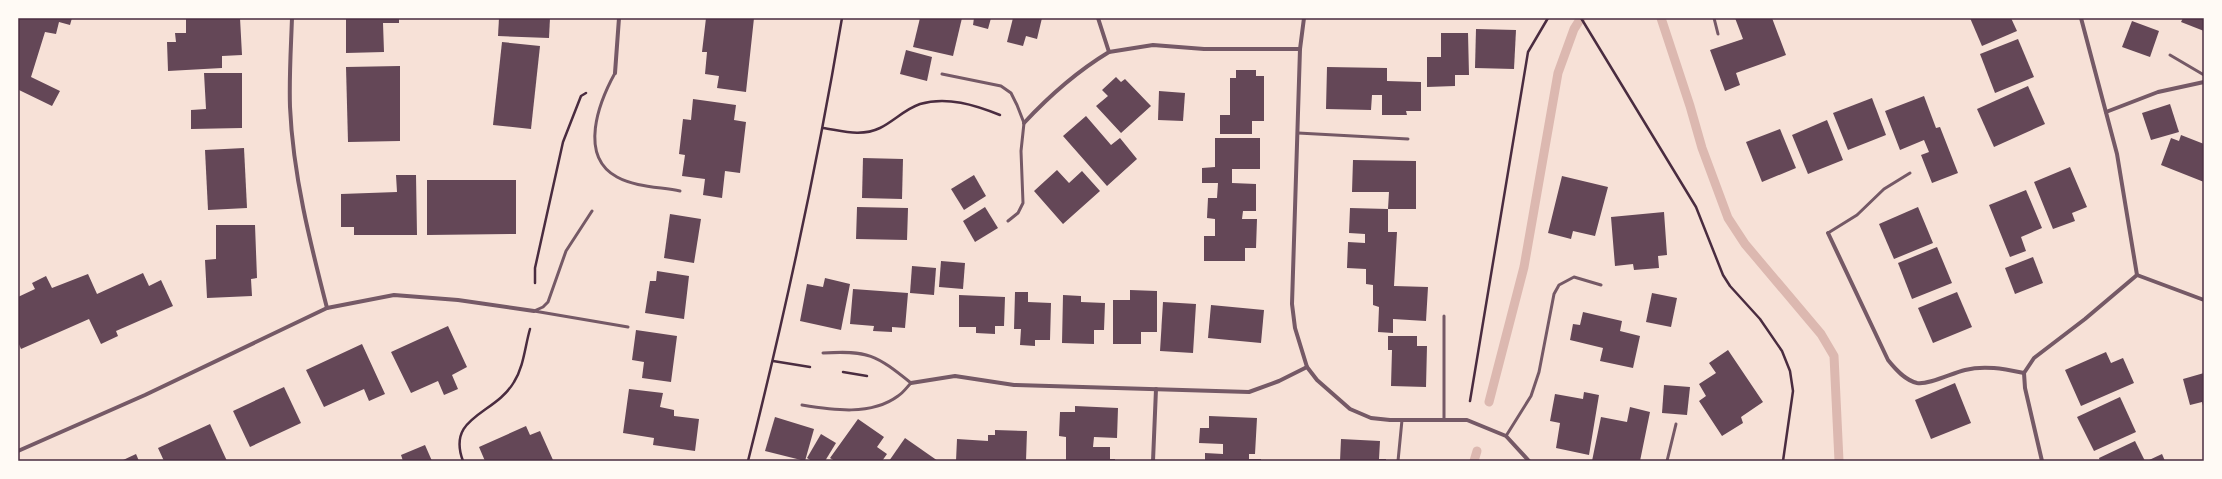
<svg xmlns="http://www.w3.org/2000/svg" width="2222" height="479" font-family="Raleway,sans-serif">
<rect width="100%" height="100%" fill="#f7e1d7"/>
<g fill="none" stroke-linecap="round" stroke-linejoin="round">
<g stroke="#dcb8b0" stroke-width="9">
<path d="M1661 18 1690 106 1702 148 1728 218 1745 244 1821 334 1834 356 1839 461"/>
<path d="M1489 402 1524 267 1558 73 1574 29 1581 18"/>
<path d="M1474 461 1477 451"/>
</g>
</g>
<g fill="#644757">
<path d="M18 18H72L70 25 59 22 56 34 45 32 31 77 60 91 52 106 19 90 18 92Z"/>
<path d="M186 18H240L242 55 222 56V68L168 71 167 42H176L175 33H186Z"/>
<path d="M346 18H399V23H383L384 52 346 53Z"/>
<path d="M499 18H550L549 38 498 36Z"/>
<path d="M706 18H754L746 92 717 88 719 76 705 74 707 52H702Z"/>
<path d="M920 18H962L953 56 913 47Z"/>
<path d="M974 18H991L988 29 973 25Z"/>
<path d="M1013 18H1042L1037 39 1026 36 1023 46 1007 42Z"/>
<path d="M1735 18H1772L1786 55 1736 73 1740 85 1725 91 1710 50 1743 39Z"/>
<path d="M1970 18H2011L2017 31 1982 46Z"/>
<path d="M2183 18H2204V31L2181 22Z"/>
<path d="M2132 21 2159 31 2150 57 2122 47Z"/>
<path d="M1476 29 1516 30 1514 69 1475 68Z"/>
<path d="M1441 33H1468L1469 75H1455V86L1427 87V57H1441Z"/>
<path d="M2018 39 2034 77 1995 93 1980 54Z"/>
<path d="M502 42 540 46 531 129 493 125Z"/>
<path d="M906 50 932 57 927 81 900 74Z"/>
<path d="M400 66V141L348 142 346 67Z"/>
<path d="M1327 67 1387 68V81L1421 82V111H1406L1407 115H1382V95H1372L1371 110 1326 109Z"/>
<path d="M1236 70H1256V76H1264V121H1252V134H1220V115H1230V78H1236Z"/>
<path d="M204 73H242V128L191 129V110L206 109Z"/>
<path d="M1116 77 1121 82 1125 79 1151 106 1121 133 1096 106 1108 96 1102 90Z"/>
<path d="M2028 86 2045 124 1994 147 1977 109Z"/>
<path d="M1159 91 1185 93 1183 121 1158 120Z"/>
<path d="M1924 96 1936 128 1940 127 1958 173 1932 183 1921 155 1929 152 1924 140 1900 150 1885 111Z"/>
<path d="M1872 98 1886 135 1848 150 1833 113Z"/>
<path d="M693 99 736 105 734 120 746 122 740 173 725 171 722 198 703 195 705 179 682 176 685 155 679 154 683 119 691 120Z"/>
<path d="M2170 104 2179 132 2151 140 2142 113Z"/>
<path d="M1086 116 1111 145 1120 138 1137 159 1107 186 1063 136Z"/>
<path d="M1827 120 1843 160 1808 174 1792 135Z"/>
<path d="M1780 129 1796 168 1762 182 1746 142Z"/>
<path d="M2181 135 2204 144V182L2161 165 2171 138 2179 141Z"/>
<path d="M1215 138H1260V169H1232V183L1256 184V211H1243L1242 219H1257L1256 248H1245V261H1204V236H1215V219L1207 218 1208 198H1217L1218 183H1202V168L1215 167Z"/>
<path d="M244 148 247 208 208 210 205 150Z"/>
<path d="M863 158 903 159 902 199 862 198Z"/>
<path d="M1353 160 1416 161V209H1388L1389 192H1352Z"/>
<path d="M2070 167 2087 207 2072 213 2075 221 2053 229 2034 182Z"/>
<path d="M1057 170 1069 183 1082 171 1100 191 1063 224 1034 191Z"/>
<path d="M396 175H416L417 235H354V227H341V194L397 192Z"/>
<path d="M974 175 986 196 964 210 951 189Z"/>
<path d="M1562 176 1608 187 1595 236 1573 231 1571 239 1548 233Z"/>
<path d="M427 180H516V234L427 235Z"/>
<path d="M2026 190 2042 228 2021 237 2026 251 2010 257 1989 205Z"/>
<path d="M857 207 908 208 907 240 856 239Z"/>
<path d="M985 207 998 228 975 242 963 221Z"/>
<path d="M1918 207 1933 243 1894 259 1879 224Z"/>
<path d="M1350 208 1388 209V232H1397L1394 286 1428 287 1426 321 1393 319V333L1378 332 1379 307 1373 305V285L1366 284V269L1347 268 1348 242 1365 243V234L1349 233Z"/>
<path d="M1664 212 1667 255 1658 256 1659 268 1634 270 1633 264 1615 266 1611 217Z"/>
<path d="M670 214 701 219 694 263 664 258Z"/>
<path d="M216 225H255L257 278 251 279 252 296 207 298 205 260 216 259Z"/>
<path d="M1937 247 1952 283 1912 299 1898 263Z"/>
<path d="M2033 257 2043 283 2015 294 2005 268Z"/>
<path d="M941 261 965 263 963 289 939 287Z"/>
<path d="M912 266 936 268 934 295 910 293Z"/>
<path d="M657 271 689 276 684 319 645 313 650 281H656Z"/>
<path d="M143 273 149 286 161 280 173 306 116 331 118 336 101 344 89 319 21 349 18 342V297L35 289 32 283 46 276 52 288 88 274 97 294Z"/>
<path d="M825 278 850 284 841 330 800 321 807 284 823 287Z"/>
<path d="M853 289 908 293 905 328 892 327V332L873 331 874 326 850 324Z"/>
<path d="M1130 290 1157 291V332H1141V344H1113V300H1130Z"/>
<path d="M1015 292H1028V302L1051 303 1050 340H1035V346L1020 345 1021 329H1014Z"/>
<path d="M1957 292 1972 327 1933 343 1918 308Z"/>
<path d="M1652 293 1677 298 1671 327 1646 322Z"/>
<path d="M959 295 1005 297 1004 326H995V334L976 333V327H959Z"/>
<path d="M1063 295 1081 296V302L1105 303 1104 330H1094V344L1062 343Z"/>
<path d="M1163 302 1196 304 1193 353 1160 351Z"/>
<path d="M1211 305 1264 310 1261 343 1208 338Z"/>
<path d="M1583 312 1622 321 1620 331 1640 336 1633 368 1600 361 1603 348 1570 340 1573 324 1580 325Z"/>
<path d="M448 326 467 367 452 375 458 389 444 395 438 381 411 393 391 352Z"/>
<path d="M636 330 677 336 671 382 642 378 644 362 632 360Z"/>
<path d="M1388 336H1417V346H1427L1426 387 1391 386 1392 350H1388Z"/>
<path d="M362 344 385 394 369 401 364 389 324 407 306 370Z"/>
<path d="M1728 350 1763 402 1741 417 1743 423 1722 436 1699 401 1706 396 1699 384 1716 373 1709 363Z"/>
<path d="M2106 352 2111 363 2123 358 2134 383 2081 406 2065 370Z"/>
<path d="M2204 373V409L2202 402 2190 405 2183 379Z"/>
<path d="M1955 383 1971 423 1931 439 1915 400Z"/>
<path d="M1664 385 1690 387 1687 415 1662 413Z"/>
<path d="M284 387 301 423 250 447 233 411Z"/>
<path d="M629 389 663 393 660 407 674 410V416L699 419 695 451 653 445 654 438 623 433Z"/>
<path d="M1584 392 1599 395 1589 455 1556 448 1560 423 1550 421 1555 394 1583 399Z"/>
<path d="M2120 397 2136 432 2094 451 2077 417Z"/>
<path d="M1075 406 1118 408 1117 438 1094 437 1093 447H1110V459H1115V461H1066V437L1059 436 1060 412H1075Z"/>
<path d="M1630 407 1650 412 1640 461H1592L1601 417 1627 422Z"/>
<path d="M1209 416 1257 418 1255 454H1249V459H1261V461H1205V453L1223 454V444L1199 443 1200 428H1209Z"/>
<path d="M775 417 814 429 805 461 765 451Z"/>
<path d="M858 419 884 437 877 447 887 454 882 461H835L830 458Z"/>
<path d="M210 424 227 461H164L158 448Z"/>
<path d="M526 426 530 435 540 431 553 460 485 461 479 447Z"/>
<path d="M995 430 1027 431 1026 461H956L957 439 988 441V435H995Z"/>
<path d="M821 434 836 443 825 461H812L807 458Z"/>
<path d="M905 438 938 461H889Z"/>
<path d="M1341 439 1380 441 1379 459H1386V461H1340Z"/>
<path d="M2135 441 2145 461H2100L2099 458Z"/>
<path d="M425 445 432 461H403L401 455Z"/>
<path d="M136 454 139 461H121Z"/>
<path d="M2162 454 2165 461H2147Z"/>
</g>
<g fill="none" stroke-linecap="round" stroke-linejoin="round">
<g stroke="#4a2c40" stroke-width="2.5">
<path d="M1581 18 1696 207 1723 275 1730 286 1760 319 1782 351 1790 371 1793 391 1783 461"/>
<path d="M823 128C843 131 861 137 880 128 894 121 905 109 920 104 947 96 975 105 1000 115"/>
<path d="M535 283V268L563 142 581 96 586 93"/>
<path d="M773 361 810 367"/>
<path d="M843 372 867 376"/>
<path d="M1470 401 1528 52 1548 18"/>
<path d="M463 461C446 416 495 415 514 382 524 366 525 346 530 329"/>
<path d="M748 461C785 314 817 167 842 18"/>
</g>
<g stroke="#755966" stroke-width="3">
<path d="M1714 18 1718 34"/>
<path d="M2170 55 2204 75"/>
<path d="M615 73C599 102 578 156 617 177 635 187 660 187 680 191"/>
<path d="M942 74 1001 86 1011 93 1017 105 1024 123 1021 151 1023 203 1018 213 1008 221"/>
<path d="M1298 133 1408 139"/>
<path d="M592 211 566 251 548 302 543 307 534 311 628 327"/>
<path d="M1828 233 1857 215 1884 189 1910 173"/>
<path d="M1444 316V420"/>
<path d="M802 405C833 410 871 416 898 396 903 393 907 387 911 383 876 355 868 350 823 353"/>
<path d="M1506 436 1531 396 1539 372 1554 294 1559 285 1574 277 1601 285"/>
<path d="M1398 461 1402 420"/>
<path d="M1667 461 1676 424"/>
</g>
<g stroke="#755966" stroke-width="4">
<path d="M292 18C291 47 289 77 290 107 293 175 310 242 327 308"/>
<path d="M1304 18 1300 49 1292 304 1295 328 1307 367 1317 380 1350 409 1371 418 1390 420H1467L1506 436 1529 461"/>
<path d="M2081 18 2117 154 2137 275 2204 300"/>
<path d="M1109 52 1153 45 1204 49H1300"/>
<path d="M615 73 619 18"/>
<path d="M2106 112 2158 92 2204 82"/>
<path d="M1024 123C1050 95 1076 72 1109 52L1098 18"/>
<path d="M1828 233 1888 360C1896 370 1905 380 1917 383 1929 385 1952 373 1965 370 1985 365 2004 369 2024 373L2034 358 2085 319 2137 275"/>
<path d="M2024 373 2025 388 2042 461"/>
<path d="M911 383 955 376 1014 385 1249 392 1279 381 1307 367"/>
<path d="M18 451 145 395 327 308 394 295 458 300 534 311"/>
<path d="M1153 461 1156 389"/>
</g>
</g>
<rect width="2222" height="479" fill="none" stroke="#fffaf5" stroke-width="38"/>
<rect x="19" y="19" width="2184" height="441" fill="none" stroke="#4a2c40" stroke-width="1.5"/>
</svg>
